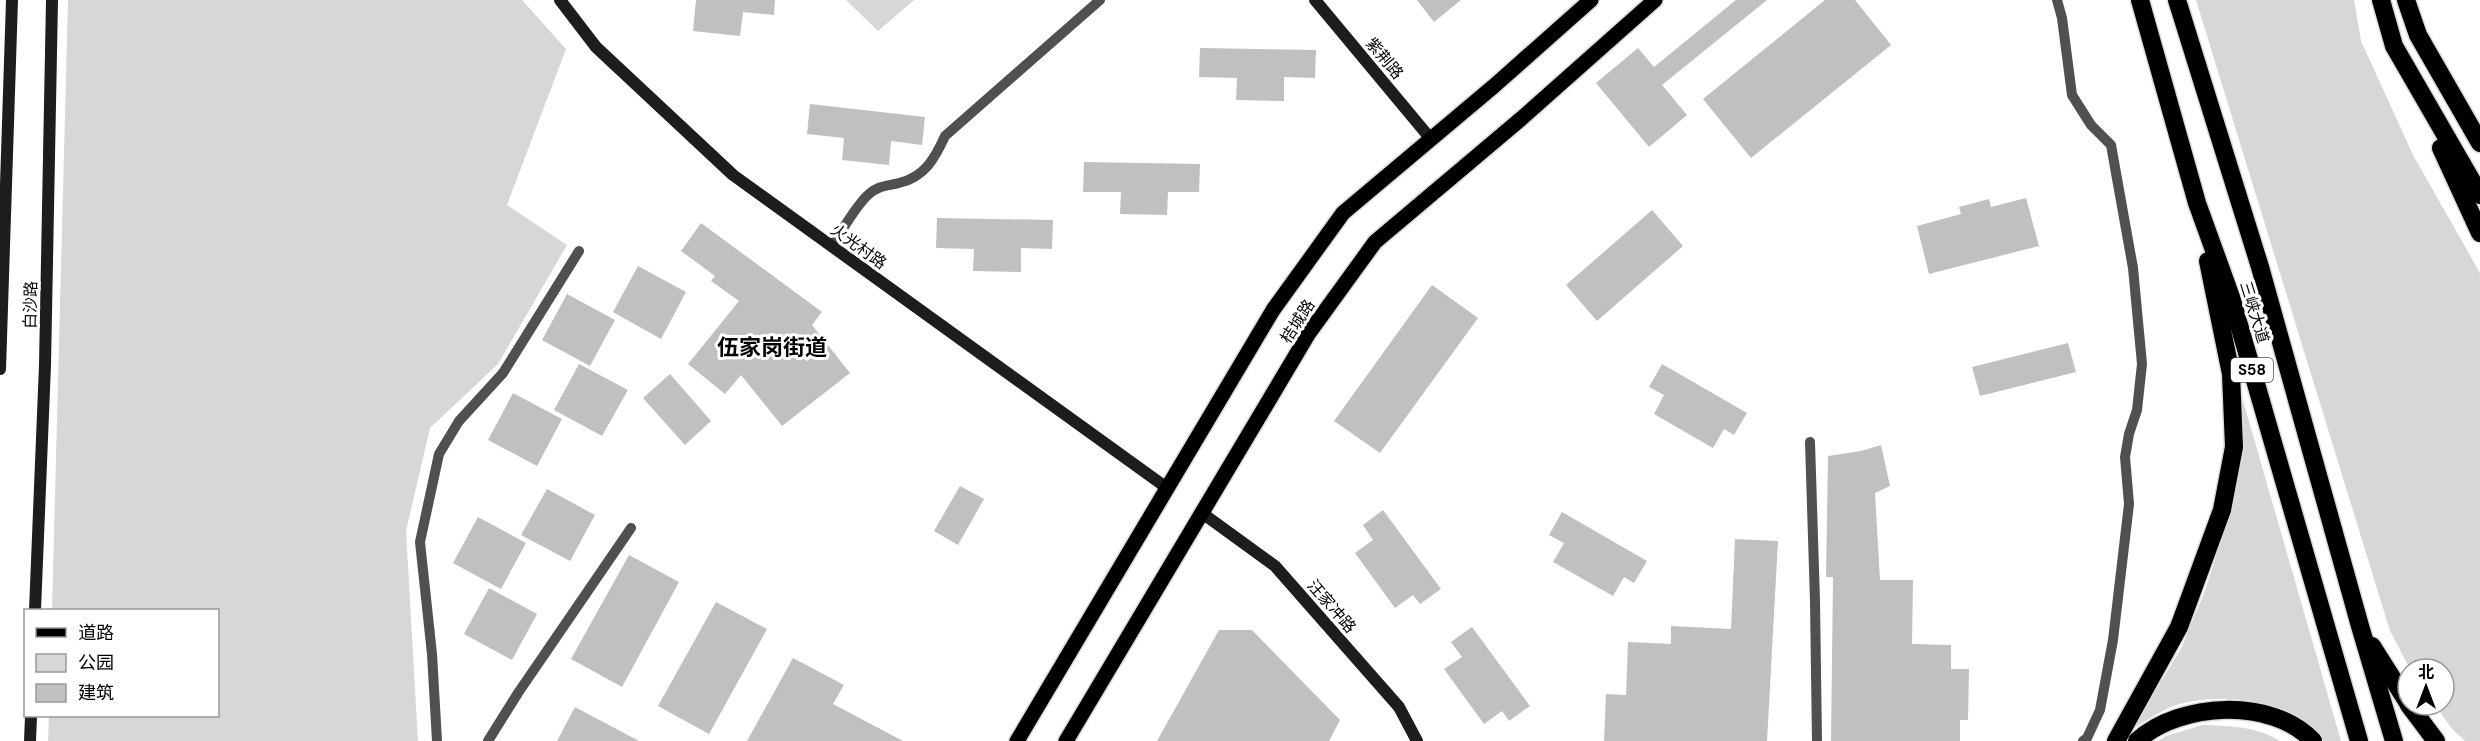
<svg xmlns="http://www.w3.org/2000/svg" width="2480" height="741" font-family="'DM Sans','Noto Sans SC',sans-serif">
<rect width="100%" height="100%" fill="#fff"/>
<g fill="#d7d7d7">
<path d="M68 0H522L566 49 507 205 567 245 498 364 430 428 406 531 418 741H48L49 716H218V610H52Z"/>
<path d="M846 0H914L878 31Z"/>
<path d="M2196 0H2354L2361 41 2413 155 2480 273V741H2465L2453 730 2435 705H2444V669H2410L2390 631Z"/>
<path d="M2240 390 2341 741H2324C2316 734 2309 725 2300 719 2267 697 2208 693 2171 707 2157 713 2144 722 2131 730L2181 649 2205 591 2224 532 2237 451Z"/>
<path d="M2202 725C2228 726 2256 726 2280 741H2158L2166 736Z"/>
</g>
<g fill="#c0c0c0">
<path d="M696 0H775L774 15 743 12 740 36 693 31Z"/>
<path d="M1417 0H1461L1434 22Z"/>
<path d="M1736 0H1767L1662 85 1687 115 1649 147 1596 83 1638 48 1654 67Z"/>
<path d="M1825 0H1855L1891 45 1751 158 1703 99Z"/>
<path d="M1200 48 1316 50 1315 78 1284 77V101L1236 100 1237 78 1199 77Z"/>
<path d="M810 104 925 117 922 145 891 141 889 165 842 160 844 138 807 134Z"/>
<path d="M1084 162 1200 164 1199 192H1168L1167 215 1120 214 1121 192H1083Z"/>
<path d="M2026 198 2039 246 1929 274 1917 226 1961 214 1959 207 1989 199 1991 207Z"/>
<path d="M1652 210 1683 246 1597 321 1566 285Z"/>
<path d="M937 218 1053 220 1052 249 1021 248V272L973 271 974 249 936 248Z"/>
<path d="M701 223 822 312 812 325 850 373 782 426 741 375 725 394 688 364 739 301 711 281 715 276 681 251Z"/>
<path d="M638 266 686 292 661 339 613 312Z"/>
<path d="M1432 285 1478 318 1380 453 1334 421Z"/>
<path d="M567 294 615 320 590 366 542 340Z"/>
<path d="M2068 343 2076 372 1980 396 1972 367Z"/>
<path d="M579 364 628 390 602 436 554 410Z"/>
<path d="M1662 364 1747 413 1734 435 1724 429 1713 448 1654 414 1664 395 1649 387Z"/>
<path d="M670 374 711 421 685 445 643 398Z"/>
<path d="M513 393 562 419 537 466 488 440Z"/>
<path d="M1881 445 1890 486 1875 493 1880 580H1913L1912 644 1951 645V669H1969L1968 720H1960V741H1831L1833 577H1826L1828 456 1861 451Z"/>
<path d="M960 486 984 499 958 545 934 531Z"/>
<path d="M547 489 595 515 570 561 521 535Z"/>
<path d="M1383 510 1441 589 1420 604 1413 595 1395 608 1355 553 1373 540 1363 525Z"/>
<path d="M1562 512 1647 561 1634 583 1624 577 1613 596 1553 562 1564 543 1549 535Z"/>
<path d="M478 517 526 543 501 589 453 563Z"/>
<path d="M1735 539 1778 541 1767 741H1604L1606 694 1626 695 1628 642 1671 644V626L1731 629Z"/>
<path d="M629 555 679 582 622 687 571 659Z"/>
<path d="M489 588 537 614 512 660 464 634Z"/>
<path d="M716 602 767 629 709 734 658 706Z"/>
<path d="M1472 627 1530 706 1509 721 1502 711 1484 724 1444 669 1462 657 1451 642Z"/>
<path d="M1219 630H1252L1340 720 1329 741H1157Z"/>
<path d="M793 658 844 685 833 704 903 741H747Z"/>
<path d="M575 707 639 741H557Z"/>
</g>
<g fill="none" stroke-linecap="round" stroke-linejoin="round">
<defs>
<g id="primary">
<path d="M1017 741 1273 310 1343 213 1494 86 1591 0"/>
<path d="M1066 741 1309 333 1375 242 1522 118 1655 0"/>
</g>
<g id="highway">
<path d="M2140 0 2197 203 2231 297 2359 741"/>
<path d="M2177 0 2260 267 2360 626 2394 741"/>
<path d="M2381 0 2394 46 2480 195"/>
<path d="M2406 0 2418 35 2480 143"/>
<path d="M2441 148 2480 233"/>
<path d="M2372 646 2408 703"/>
<path d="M2409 705 2436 741"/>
<path d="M2116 741 2179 627 2222 510 2234 447 2231 374 2208 261"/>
<path d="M2137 741C2180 702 2272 697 2313 741"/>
</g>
</defs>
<use href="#primary" stroke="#dbdbdb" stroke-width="18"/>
<use href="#highway" stroke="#dbdbdb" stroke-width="21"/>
<g stroke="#505050" stroke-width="10">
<path d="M2057 0 2062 18 2072 95 2091 125 2111 145 2133 268 2142 364 2137 410 2129 434 2125 457 2129 504 2113 640 2100 710 2087 738 2083 741"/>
<path d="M832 246C842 231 856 205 869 194 879 185 888 186 899 183 925 177 935 158 945 136L1100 0"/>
<path d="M1810 442 1815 601 1817 741"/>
<path d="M437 741 432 654 420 542 439 454 459 421 503 373 579 251"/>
<path d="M488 741 518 693 631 528"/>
</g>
<g stroke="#1d1d1d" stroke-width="12">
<path d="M560 0 596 47 733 175 1167 488"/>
<path d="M1315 0 1430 138"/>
<path d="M0 369 12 0"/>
<path d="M1202 513 1275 566 1399 707 1417 741"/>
<path d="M35 610 45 365 52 0"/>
<path d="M30 741 31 716"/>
</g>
<use href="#primary" stroke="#000" stroke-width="15"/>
<use href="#highway" stroke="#000" stroke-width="18"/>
</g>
<g text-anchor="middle" stroke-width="6" stroke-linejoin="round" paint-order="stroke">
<rect fill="#fff" stroke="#4c4c4c" stroke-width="1.5" x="2231" y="358" width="42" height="24" rx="4.5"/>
<g font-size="15" font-weight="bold" fill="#000">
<text x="2252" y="375">S58</text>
</g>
<g font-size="16" fill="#000" stroke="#fff">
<text transform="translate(1385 58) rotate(50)" y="6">紫荆路</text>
<text transform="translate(859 246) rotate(36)" y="6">火光村路</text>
<text transform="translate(30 305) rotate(-89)" y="6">白沙路</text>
<text transform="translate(2255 312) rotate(73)" y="6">三峡大道</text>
<text transform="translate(1297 321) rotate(-57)" y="6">桔城路</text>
<text transform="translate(1332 606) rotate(49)" y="6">汪家冲路</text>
</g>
<g font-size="22" font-weight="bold" fill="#000" stroke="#fff">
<text x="772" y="355">伍家岗街道</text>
</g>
</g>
<rect x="24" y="609" width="195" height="108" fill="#ffffff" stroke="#999999" stroke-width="1.5"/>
<rect x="36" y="628" width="30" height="9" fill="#000000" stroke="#999999" stroke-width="1.5"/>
<text x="78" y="639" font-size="18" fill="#000000">道路</text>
<rect x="36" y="654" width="30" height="18" fill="#d7d7d7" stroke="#999999" stroke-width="1.5"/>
<text x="78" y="669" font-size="18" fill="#000000">公园</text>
<rect x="36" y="684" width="30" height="18" fill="#c0c0c0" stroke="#999999" stroke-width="1.5"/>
<text x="78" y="699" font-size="18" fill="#000000">建筑</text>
<g transform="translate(2426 687)"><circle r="28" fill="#ffffff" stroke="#999999" stroke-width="1.5"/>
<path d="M0-4.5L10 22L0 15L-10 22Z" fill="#000000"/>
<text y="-9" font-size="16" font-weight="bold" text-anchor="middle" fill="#000000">北</text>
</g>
</svg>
